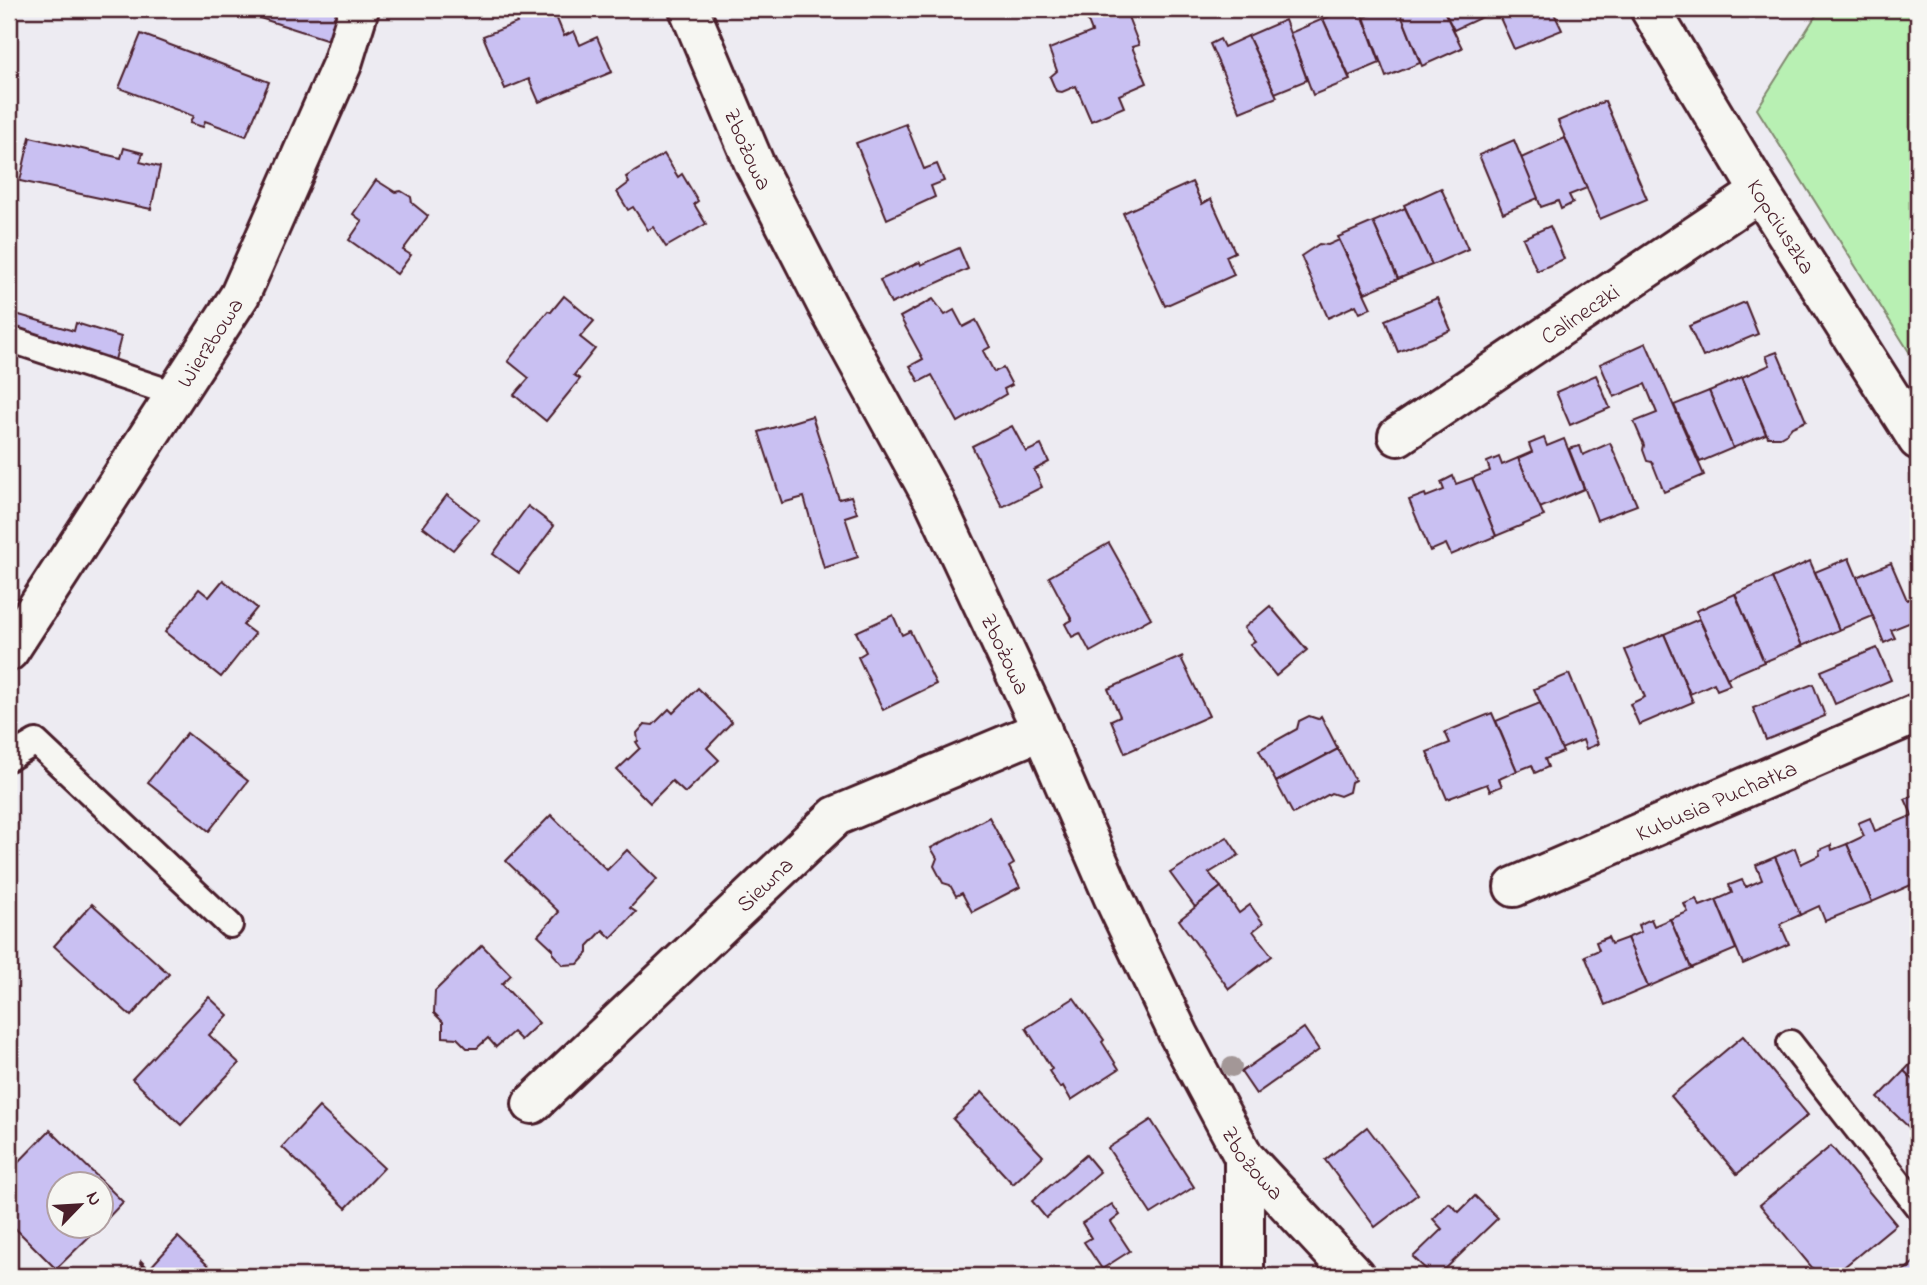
<svg xmlns="http://www.w3.org/2000/svg" width="1927" height="1285" font-family="'Indie Flower',sans-serif">
<rect width="100%" height="100%" fill="#edebf2"/>
<filter id="ink" filterUnits="userSpaceOnUse"><feTurbulence type="fractalNoise" baseFrequency=".0143" numOctaves="2"/><feDisplacementMap in="SourceGraphic" scale="14" xChannelSelector="R" yChannelSelector="G"/><feConvolveMatrix kernelMatrix="1 2 1 2 8 2 1 2 1" color-interpolation-filters="sRGB"/></filter>
<g filter="url(#ink)">
<path fill="#b8f0b3" stroke="#81886f" stroke-width="2" d="M1820 9H1918V366L1757 109Z"/>
<g fill="#c9c0f2" stroke="#4a1f2b" stroke-width="2">
<path d="M263 9H342L332 41 260 18Z"/>
<path d="M522 9H553L564 36 574 31 580 45 597 37 612 72 539 102 529 79 505 89 483 36 517 23 513 13Z"/>
<path d="M1083 9H1125L1139 45 1132 47 1147 83 1119 95 1124 107 1091 121 1076 86 1062 92 1056 91 1050 77 1057 71 1049 49 1092 32Z"/>
<path d="M1347 9H1360L1380 63 1349 76 1323 19Z"/>
<path d="M1385 9H1399L1420 63 1386 77 1364 17Z"/>
<path d="M1399 9H1443L1462 48 1422 66Z"/>
<path d="M1443 9H1496L1497 10 1454 30Z"/>
<path d="M1496 9H1552L1562 30 1514 49Z"/>
<path d="M1323 19 1350 80 1313 95 1290 33Z"/>
<path d="M1285 20 1307 80 1275 93 1248 36Z"/>
<path d="M141 34 269 82 246 136 205 121 203 127 190 123 193 116 119 88Z"/>
<path d="M1248 36 1277 97 1240 112 1210 44 1220 39 1224 47Z"/>
<path d="M1605 101 1647 199 1600 219 1558 121Z"/>
<path d="M906 124 924 169 937 164 944 181 931 186 935 197 887 219 856 143Z"/>
<path d="M30 137 121 158 124 148 143 153 140 162 160 167 151 209 20 181Z"/>
<path d="M1565 138 1587 188 1569 195 1573 203 1561 209 1558 201 1541 207 1521 158Z"/>
<path d="M1514 140 1538 198 1503 213 1479 155Z"/>
<path d="M664 154 678 177 682 174 698 201 694 204 706 224 666 247 653 227 648 230 633 207 628 210 617 192 629 183 626 177Z"/>
<path d="M376 180 395 192 401 191 411 197 412 203 428 216 403 250 411 255 397 274 349 240 362 221 353 214Z"/>
<path d="M1192 182 1202 204 1211 199 1235 252 1226 256 1234 275 1165 306 1123 213Z"/>
<path d="M1441 188 1468 249 1432 265 1404 205Z"/>
<path d="M1405 208 1432 265 1398 279 1373 222Z"/>
<path d="M1373 222 1398 279 1365 293 1338 237Z"/>
<path d="M1550 226 1564 259 1537 271 1523 238Z"/>
<path d="M1339 240 1371 308 1360 313 1356 305 1328 318 1301 256 1319 244 1328 245Z"/>
<path d="M959 248 968 269 891 304 880 280 920 262 921 265Z"/>
<path d="M564 296 594 321 580 337 595 349 574 375 580 379 546 421 514 395 529 378 508 361 548 311 551 312Z"/>
<path d="M1437 298 1451 330 1398 352 1385 320Z"/>
<path d="M933 299 945 315 954 310 963 327 976 320 990 347 983 351 994 372 1003 368 1012 385 1004 389 1006 394 958 422 932 375 919 382 910 366 923 359 900 317Z"/>
<path d="M1745 302 1758 334 1703 357 1689 326Z"/>
<path d="M9 312 74 331 76 323 121 337 115 360 9 329Z"/>
<path d="M1646 343 1704 475 1664 492 1652 462 1647 461 1643 450 1644 445 1634 422 1657 413 1645 384 1614 397 1600 364Z"/>
<path d="M1777 352 1806 421 1792 427 1787 433 1780 437H1768L1742 377 1770 365 1766 356Z"/>
<path d="M1596 375 1610 408 1570 425 1556 392Z"/>
<path d="M1742 377 1766 434 1733 448 1709 391Z"/>
<path d="M1709 391 1733 448 1700 462 1674 405Z"/>
<path d="M812 416 839 499 851 496 857 513 845 517 858 557 824 568 804 497 782 503 759 432Z"/>
<path d="M1012 426 1026 452 1041 445 1049 462 1034 470 1042 487 1002 507 972 446Z"/>
<path d="M1544 438 1547 446 1564 439 1584 489 1540 508 1518 458 1532 452 1529 444Z"/>
<path d="M1610 443 1637 505 1597 520 1569 449 1580 446 1583 455Z"/>
<path d="M1499 457 1502 465 1518 458 1544 516 1496 536 1472 478 1490 471 1487 462Z"/>
<path d="M1453 476 1456 484 1472 478 1496 536 1451 555 1446 544 1430 551 1409 500 1425 494 1426 497 1444 490 1441 482Z"/>
<path d="M447 495 479 520 453 550 423 527Z"/>
<path d="M528 506 554 526 519 573 493 554Z"/>
<path d="M1109 543 1151 618 1090 652 1080 633 1072 637 1065 624 1072 620 1049 577Z"/>
<path d="M1849 558 1873 616 1839 630 1815 572Z"/>
<path d="M1810 561 1839 630 1802 646 1772 578Z"/>
<path d="M1891 563 1907 600 1918 595V626L1916 620 1891 630 1895 638 1884 643 1857 577Z"/>
<path d="M1772 578 1802 646 1764 662 1735 594Z"/>
<path d="M223 580 257 608 243 625 255 634 221 677 165 632 199 589 209 597Z"/>
<path d="M1735 594 1764 662 1727 678 1696 611Z"/>
<path d="M1270 606 1307 650 1276 676 1250 644 1255 641 1244 628Z"/>
<path d="M893 615 902 635 910 631 936 684 883 710 858 657 866 652 856 632Z"/>
<path d="M1699 619 1730 685 1717 690 1714 683 1690 694 1664 634Z"/>
<path d="M1664 634 1693 702 1639 725 1630 704 1645 697 1625 650Z"/>
<path d="M1877 648 1891 680 1835 704 1821 671Z"/>
<path d="M1183 656 1181 658 1209 716 1125 753 1111 720 1120 716 1108 689Z"/>
<path d="M1569 674 1598 744 1586 749 1583 740 1561 749 1534 689Z"/>
<path d="M1813 684 1825 716 1766 740 1753 708Z"/>
<path d="M698 688 732 722 707 748 719 760 685 793 672 781 650 803 617 770 640 748 636 742 638 741 637 733 645 724 653 725 669 709 673 713Z"/>
<path d="M1540 703 1563 752 1545 759 1548 767 1535 773 1532 765 1517 771 1496 721Z"/>
<path d="M1492 713 1517 771 1499 779 1502 786 1490 791 1487 784 1447 799 1427 752 1450 743 1445 732Z"/>
<path d="M1309 716 1318 719 1321 716 1338 749 1276 782 1259 750 1297 729 1299 721Z"/>
<path d="M187 733 248 781 209 831 148 782Z"/>
<path d="M1338 749 1355 780 1351 782 1349 792 1340 796 1331 793 1293 814 1276 782Z"/>
<path d="M1918 793V828L1905 799Z"/>
<path d="M551 815 607 870 627 850 657 879 630 908 636 912 611 938 603 930 588 946V953L578 964 563 965 553 954V949L538 935 559 912 506 861Z"/>
<path d="M1913 815 1918 828V882L1872 902 1847 844 1864 836 1858 823 1870 818 1875 831Z"/>
<path d="M989 817 1014 864 1009 867 1020 887 972 912 962 893 956 896 950 885 943 883 934 866 937 858 931 848Z"/>
<path d="M1227 837 1239 855 1209 873 1221 887 1195 907 1170 873Z"/>
<path d="M1847 844 1872 902 1825 921 1819 906 1800 915 1775 857 1795 848 1801 864 1820 855 1819 850 1831 845 1832 850Z"/>
<path d="M1775 857 1800 915 1780 924 1789 944 1743 964 1716 900 1732 893 1729 885 1742 880 1746 887 1762 880 1756 865Z"/>
<path d="M1221 887 1239 913 1250 905 1263 923 1253 931 1272 956 1229 989 1179 920Z"/>
<path d="M1696 899 1700 906 1716 900 1736 949 1691 968 1670 919 1688 912 1684 904Z"/>
<path d="M92 904 169 974 131 1016 54 946Z"/>
<path d="M1651 919 1654 926 1670 919 1691 968 1648 987 1627 938 1641 932 1638 925Z"/>
<path d="M1608 937 1611 944 1627 938 1648 987 1605 1005 1585 956 1599 950 1596 942Z"/>
<path d="M482 945 511 975 502 984 539 1023 521 1040 513 1032 496 1047 488 1038 477 1048H467L457 1038 443 1037V1022L434 1013 435 991Z"/>
<path d="M209 997 228 1015 209 1035 239 1063 181 1125 132 1079Z"/>
<path d="M1074 998 1104 1040 1102 1042 1119 1069 1071 1100 1063 1086 1060 1088 1049 1071 1052 1069 1026 1028Z"/>
<path d="M1304 1028 1319 1050 1256 1094 1241 1072Z"/>
<path d="M1743 1036 1808 1115 1737 1174 1671 1096Z"/>
<path d="M1918 1056V1084L1904 1071Z"/>
<path d="M1904 1071 1918 1084V1136L1878 1098Z"/>
<path d="M982 1092 1043 1156 1013 1184 953 1119Z"/>
<path d="M319 1107 384 1168 346 1208 282 1147Z"/>
<path d="M1151 1120 1194 1187 1151 1214 1108 1148Z"/>
<path d="M1367 1127 1418 1194 1375 1227 1325 1160Z"/>
<path d="M50 1130 123 1202 102 1224V1184H60V1226H100L56 1269 9 1222V1172Z"/>
<path d="M1831 1146 1896 1224 1833 1276H1819L1760 1205Z"/>
<path d="M1086 1155 1100 1172 1046 1218 1032 1201Z"/>
<path d="M1475 1196 1498 1218 1438 1276H1433L1413 1257 1442 1229 1433 1219 1449 1203 1459 1212Z"/>
<path d="M1112 1204 1120 1215 1111 1222 1130 1251 1102 1269 1084 1242 1091 1238 1082 1223Z"/>
<path d="M178 1237 219 1276H154L140 1263 141 1261 149 1269Z"/>
<path d="M1918 1259V1276H1897Z"/>
<path d="M140 1263 154 1276H142L146 1272Z"/>
</g>
<g fill="none" stroke-linecap="round" stroke-linejoin="round">
<defs>
<g id="service">
<path d="M9 339 175 394"/>
<path d="M9 758 36 742 230 925"/>
<path d="M1790 1043 1918 1207"/>
</g>
<g id="minor">
<path id="s1" d="M689 9 754 163 828 307 935 502 1034 713 1113 896 1179 1035 1244 1157 1355 1276"/>
<path id="s2" d="M1650 9 1760 192 1918 440"/>
<path id="s3" d="M1398 436 1760 192"/>
<path id="s4" d="M9 651 240 295 342 64 359 9"/>
<path id="s5" d="M1514 887 1918 713"/>
<path id="s6" d="M532 1104 836 816 1042 730"/>
<path d="M1244 1157V1276"/>
</g>
</defs>
<use href="#service" stroke="#4a1f2b" stroke-width="30"/>
<use href="#minor" stroke="#4a1f2b" stroke-width="44"/>
<use href="#service" stroke="#f6f6f2" stroke-width="24"/>
<use href="#minor" stroke="#f6f6f2" stroke-width="38"/>
</g>
<circle fill="#a39797" cx="1232" cy="1067" r="10"/>
</g>
<g text-anchor="middle" stroke-width="7" stroke-linejoin="round" paint-order="stroke">
<g font-size="23" fill="#4a1f2b" stroke="#f6f6f2">
<text dy="8" stroke="none"><textPath href="#s1" startOffset="152">Zbożowa</textPath></text>
<text dy="8" stroke="none"><textPath href="#s2" startOffset="254">Kopciuszka</textPath></text>
<text dy="8" stroke="none"><textPath href="#s3" startOffset="219">Calineczki</textPath></text>
<text dy="8" stroke="none"><textPath href="#s4" startOffset="368">Wierzbowa</textPath></text>
<text dy="8" stroke="none"><textPath href="#s1" startOffset="719">Zbożowa</textPath></text>
<text dy="8" stroke="none"><textPath href="#s5" startOffset="220">Kubusia Puchatka</textPath></text>
<text dy="8" stroke="none"><textPath href="#s6" startOffset="320">Siewna</textPath></text>
<text dy="8" stroke="none"><textPath href="#s1" startOffset="1286">Zbożowa</textPath></text>
</g>
</g>
<rect width="1927" height="1285" fill="none" stroke="#f6f6f2" stroke-width="35"/>
<rect x="18" y="18" width="1892" height="1250" fill="none" stroke="#4a1f2b" stroke-width="2.5" filter="url(#ink)"/>
<g transform="translate(80 1205) rotate(65)"><circle r="33" fill="#f6f6f2" stroke="#b1a0a2" stroke-width="2"/>
<path d="M0-5L12 26L0 18L-12 26Z" fill="#4a1f2b"/>
<text y="-10" font-size="19" font-weight="bold" text-anchor="middle" fill="#4a1f2b">N</text>
</g>
</svg>
